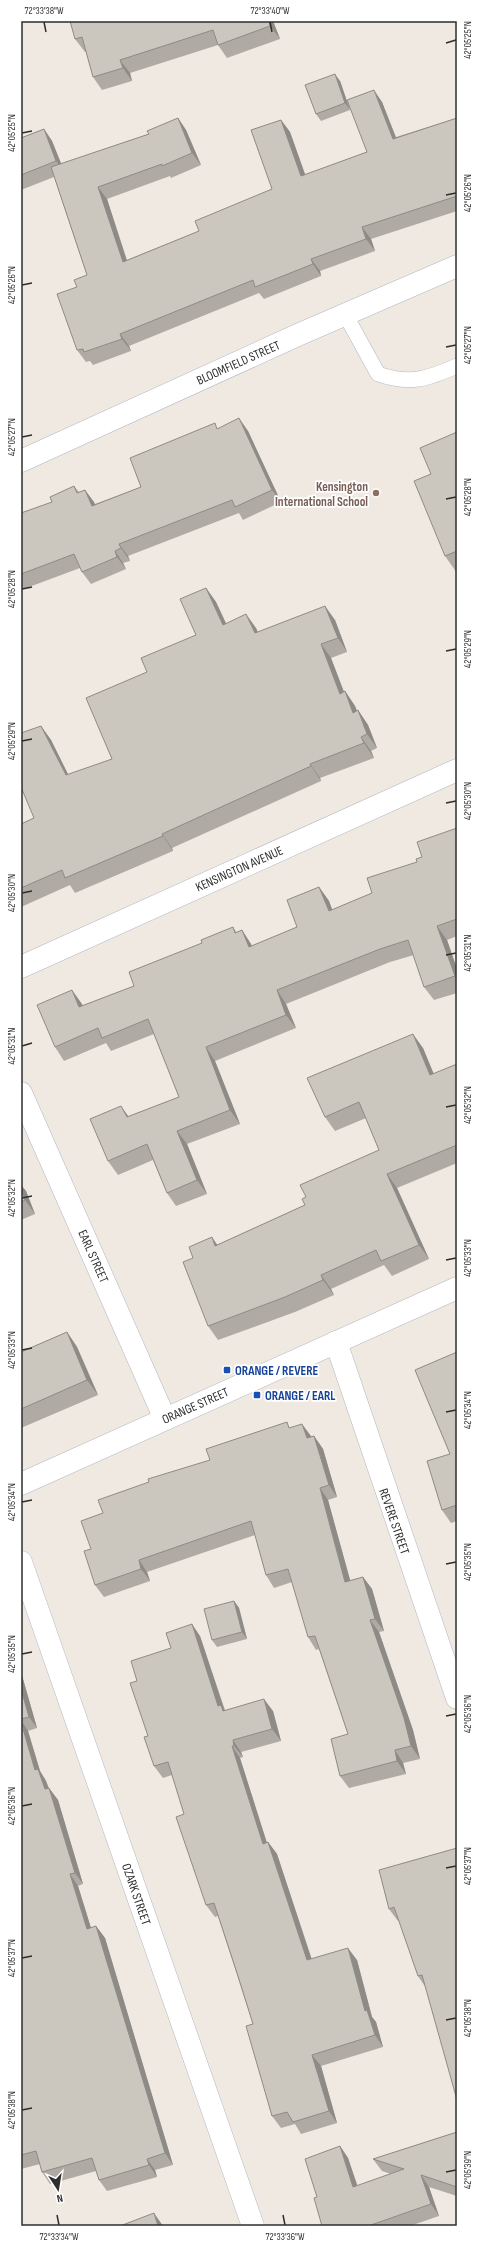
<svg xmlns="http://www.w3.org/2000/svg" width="478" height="2247" font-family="'Sofia Sans Condensed',sans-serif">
<rect width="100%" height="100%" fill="#efe9e1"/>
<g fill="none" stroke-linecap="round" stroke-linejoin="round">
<defs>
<path id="lane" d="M345 314 378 374C410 385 427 379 457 366"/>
<g id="street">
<path d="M21 461 300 334 457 266"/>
<path d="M21 967 457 770"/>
<path d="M21 1093 165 1419"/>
<path d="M336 1342 457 1698"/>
<path d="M21 1562 253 2226"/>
</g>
<path id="secondary" d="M21 1484 457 1288"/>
</defs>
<use href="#lane" stroke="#b4b7c1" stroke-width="16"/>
<use href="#street" stroke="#b4b7c1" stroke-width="23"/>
<use href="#secondary" stroke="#b4b7c1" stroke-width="23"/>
<use href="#lane" stroke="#fff" stroke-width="15"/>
<use href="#street" stroke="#fff" stroke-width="22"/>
<use href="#secondary" stroke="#fff" stroke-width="22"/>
</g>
<g fill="#afaba4">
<path d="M70 21H273L280 39 227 58 218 45 130 73 132 81 102 90 93 77 86 52H85L75 39Z"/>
<path d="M340 81 350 110 321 121 316 114Z"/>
<path d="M382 102 396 137 457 118V211L371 239 375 251 320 271 321 276 264 299 259 293 129 346 131 351 93 365 90 361 86 362 77 350V287L87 275 54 177 21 190V138L44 129 52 141 61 164 149 134 178 118 186 130 201 165 171 178 170 176 107 199 127 260 199 231 272 189 281 120 290 132 305 175 367 152Z"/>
<path d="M218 428 248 431 281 502 243 520 239 513 128 556 130 561 123 563 126 569 91 584 82 572 80 568 21 590V513L52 502 74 486 79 492 85 490 95 504 141 487Z"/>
<path d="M457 432V573L445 556 431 474Z"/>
<path d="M206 588 216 602 226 623 256 628 258 632 335 620 347 652 331 658 344 692 345 691 355 706 357 711 358 710 368 725 377 748 371 751 374 758 320 778 321 781 172 848 173 851 75 893 70 885 21 907V824L34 818 41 726 51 740 68 775 112 759 147 672 196 635Z"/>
<path d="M457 828V936L447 940 457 969V993L434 1000 424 987 414 955 390 962 286 1004 296 1028 215 1061 240 1124 187 1144 207 1194 176 1206 167 1193 153 1160 118 1175 108 1161 129 1116 179 1097 154 1034 111 1051 106 1043 64 1061 55 1047 82 1004V1006L134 986 202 943 233 927 237 933 242 930 252 946 297 927 319 887 329 901 332 910 372 893 417 862 422 857Z"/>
<path d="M423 1048 434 1074 457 1064V1163L397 1188 429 1259 392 1276 384 1265 331 1289 334 1295 295 1312 218 1340 208 1326 217 1245 305 1205 306 1197 379 1150 366 1118 335 1131 325 1117Z"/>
<path d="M21 1185 26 1191 35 1214 21 1220Z"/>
<path d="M67 1332 77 1347 98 1395 21 1428V1352Z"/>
<path d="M457 1352V1521L451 1523 442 1510 450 1454Z"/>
<path d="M291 1427 311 1436V1437L314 1436 323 1449 337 1497 328 1500 350 1581 363 1577 372 1589 384 1631 379 1632 413 1730 420 1759 403 1763 406 1774 349 1788 340 1776 348 1734 319 1649 316 1650 308 1637 292 1582 274 1588 266 1575 255 1535 147 1572 150 1581 104 1597 95 1585 91 1549 103 1513 149 1482 210 1460Z"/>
<path d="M234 1601 239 1608 247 1639 217 1647 212 1640Z"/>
<path d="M200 1636 225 1710 273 1711 281 1741 241 1752 243 1757 240 1758 267 1843 268 1842 277 1854 311 1959 357 1960 372 2017 376 2022 383 2047 321 2066 337 2123 301 2134 295 2124 281 2128 272 2116 253 2024 218 1916 215 1917 206 1905 184 1814 172 1775 163 1778 154 1766 137 1681 171 1648Z"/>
<path d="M21 1672 37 1728 28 1731 40 1771 46 1781 49 1788 58 1800 83 1884 78 1886 91 1928 96 1926 105 1938 173 2165 155 2170 157 2177 107 2191 99 2180 96 2171 50 2184 42 2172 40 2164 21 2169Z"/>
<path d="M457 1848 426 1988 418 1976 399 1920 398 1921 389 1909Z"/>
<path d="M457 2132V2196L429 2187 439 2216 410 2226H322L317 2197 340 2146 348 2158 357 2186 391 2174 382 2171 373 2159Z"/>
</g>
<g fill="#8e8b86">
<path d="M269 21H273L280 39 270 26Z"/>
<path d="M120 60 130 73 132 81 123 68Z"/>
<path d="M335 74 340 81 350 110 345 103Z"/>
<path d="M374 90 382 102 401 151 393 139Z"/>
<path d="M178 118 186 130 201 165 192 153Z"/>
<path d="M281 120 290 132 310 188 301 176Z"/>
<path d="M44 129 52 141 65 173 56 161Z"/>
<path d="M98 187 107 199 131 274 123 262Z"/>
<path d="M362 227 371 239 375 251 366 239Z"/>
<path d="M311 259 320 271 321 276 313 264Z"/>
<path d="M120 334 129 346 131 351 122 339Z"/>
<path d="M239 418 248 431 281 502 272 490Z"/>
<path d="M85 490 94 502 100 518 92 506Z"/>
<path d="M119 544 128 556 130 561 121 548Z"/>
<path d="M115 551 123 563 126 569 117 557Z"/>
<path d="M206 588 216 602 233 639 223 625Z"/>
<path d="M325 606 335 620 347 652 338 638Z"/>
<path d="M246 614 256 628 264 648 255 633Z"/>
<path d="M321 644 331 658 350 708 340 694Z"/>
<path d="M345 691 355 706 363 727 353 713Z"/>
<path d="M358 710 368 725 377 748 367 734Z"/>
<path d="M41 726 51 740 76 790 66 775Z"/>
<path d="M361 737 371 751 374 758 364 743Z"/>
<path d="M310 764 320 778 321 781 311 766Z"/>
<path d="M162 834 172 848 173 851 163 836Z"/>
<path d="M319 887 329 901 338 925 329 911Z"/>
<path d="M437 926 447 940 457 969V980L455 976Z"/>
<path d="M242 930 251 944 258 961 249 947Z"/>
<path d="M72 990 82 1004 89 1021 79 1007Z"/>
<path d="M277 990 286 1004 296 1028 286 1015Z"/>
<path d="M413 1034 423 1048 440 1090 430 1075Z"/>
<path d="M206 1047 215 1061 240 1124 230 1110Z"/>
<path d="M121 1106 131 1120 127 1117Z"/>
<path d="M177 1131 187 1144 207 1194 197 1180Z"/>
<path d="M387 1174 397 1188 429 1259 419 1245Z"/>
<path d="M21 1185 26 1191 35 1214 25 1200 21 1190Z"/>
<path d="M212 1237 222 1252 215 1246Z"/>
<path d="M321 1275 331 1289 334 1295 323 1280Z"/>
<path d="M67 1332 77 1347 98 1395 87 1380Z"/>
<path d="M302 1424 311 1436 315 1451 307 1438Z"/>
<path d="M314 1436 323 1449 337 1497 329 1485Z"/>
<path d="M320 1488 328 1500 354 1594 345 1582Z"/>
<path d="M139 1560 147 1572 150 1581 141 1569Z"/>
<path d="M363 1577 372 1589 384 1631 375 1619Z"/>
<path d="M234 1601 239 1608 247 1639 242 1632Z"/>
<path d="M370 1620 379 1632 413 1730 420 1759 411 1746Z"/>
<path d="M192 1624 200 1636 224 1709 229 1717 218 1706Z"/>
<path d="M21 1672 37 1728 29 1717 21 1689Z"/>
<path d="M264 1699 273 1711 281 1741 272 1729Z"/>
<path d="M21 1720 28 1731 40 1771 46 1781 53 1801 45 1789 35 1770Z"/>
<path d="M233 1740 241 1752 243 1757 234 1746Z"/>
<path d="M232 1746 240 1758 271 1856 263 1844Z"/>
<path d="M395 1750 403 1763 406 1774 397 1761Z"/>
<path d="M49 1788 58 1800 83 1884 75 1873Z"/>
<path d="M268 1842 277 1854 316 1972 307 1960Z"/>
<path d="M70 1874 78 1886 95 1941 87 1929Z"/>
<path d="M96 1926 105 1938 173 2165 165 2153Z"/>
<path d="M348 1948 357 1960 372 2017 376 2022 383 2047 375 2035 365 2011Z"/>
<path d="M312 2055 321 2066 337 2123 329 2111Z"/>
<path d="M340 2146 348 2158 362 2199 353 2187Z"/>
<path d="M147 2159 155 2170 157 2177 149 2165Z"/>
<path d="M421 2175 429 2187 439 2216 431 2204Z"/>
<path d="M154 2213 163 2226H158Z"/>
</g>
<g fill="#cbc7bf" stroke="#8e8b86">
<path d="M70 21H269L270 26 218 45 213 30 120 60 123 68 93 77 82 37 75 39Z"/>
<path d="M335 74 345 103 316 114 305 85Z"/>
<path d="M374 90 393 139 457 118V196L362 227 366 239 311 259 313 264 255 287 253 280 120 334 122 339 84 352 83 349 77 350 57 294 77 287 74 280 87 275 51 167 149 134 147 131 178 118 192 153 162 166V164L98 187 123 262 199 231 195 221 272 189 251 130 281 120 301 176 367 152 347 100Z"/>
<path d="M44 129 56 161 21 175V138Z"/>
<path d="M239 418 272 490 235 507 232 500 119 544 121 548 115 551 117 557 82 572 74 554 21 574V513L52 502 50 497 74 486 77 493 85 490 92 506 141 487 130 458 215 423 217 429Z"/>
<path d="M457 432V551L445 556 414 481 431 474 420 448Z"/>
<path d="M206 588 223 625 246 614 255 633 325 606 338 638 321 644 340 694 345 691 353 713 358 710 367 734 361 737 364 743 310 764 311 766 162 834 163 836 65 878 62 870 21 888V824L34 818 21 787V733L41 726 66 775 112 759 86 698 147 672 141 658 196 635 180 599Z"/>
<path d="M457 828V919L437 926 455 976 424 987 408 940 380 949 277 990 286 1015 206 1047 230 1110 177 1131 197 1180 167 1193 147 1144 108 1161 90 1119 121 1106 127 1117 179 1097 148 1019 102 1038 98 1028 55 1047 37 1005 72 990 79 1007 134 986 129 972 202 943 201 940 233 927 235 933 242 930 249 947 297 927 287 900 319 887 329 911 372 893 367 878 417 862 416 859 422 857 417 842Z"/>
<path d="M413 1034 430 1075 457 1064V1145L387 1174 419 1245 381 1261 376 1250 321 1275 323 1280 285 1297 208 1326 183 1262 193 1258 189 1247 212 1237 215 1246 305 1205 302 1199 306 1197 300 1185 379 1150 359 1102 325 1117 307 1078Z"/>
<path d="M21 1190 25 1200 21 1202Z"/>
<path d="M67 1332 87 1380 21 1409V1352Z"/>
<path d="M457 1352V1505L442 1510 427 1461 450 1454 415 1370Z"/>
<path d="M287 1422 289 1428 302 1424 307 1438 314 1436 329 1485 320 1488 345 1582 363 1577 375 1619 370 1620 404 1718 411 1746 395 1750 397 1761 340 1776 331 1739 348 1734 315 1636 308 1637 288 1569 266 1575 251 1521 139 1560 141 1569 95 1585 84 1551 91 1549 81 1521 103 1513 98 1500 149 1482 148 1479 210 1460 206 1449Z"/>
<path d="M234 1601 242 1632 212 1640 204 1609Z"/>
<path d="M192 1624 218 1706 221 1705 223 1711 264 1699 272 1729 233 1740 234 1746H232L263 1844 268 1842 307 1960 348 1948 365 2011 367 2010 375 2035 312 2055 329 2111 293 2122 287 2112 272 2116 246 2026 253 2024 237 1973 214 1903 206 1905 176 1817 184 1814 168 1762 154 1766 144 1737 148 1736 130 1683 137 1681 131 1661 171 1648 166 1633Z"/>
<path d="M21 1689 29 1717 21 1719Z"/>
<path d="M21 1722 35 1770 38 1769 45 1789 49 1788 75 1873 70 1874 87 1929 96 1926 165 2153 147 2159 149 2165 99 2180 92 2158 42 2172 36 2151 21 2155Z"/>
<path d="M457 1848V2100L422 1975 418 1976 394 1907 389 1909 379 1870Z"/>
<path d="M457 2132V2187L421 2175 431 2204 368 2226H322L314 2198 317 2197 305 2159 340 2146 353 2187 404 2169 373 2159Z"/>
<path d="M154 2213 158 2226H120Z"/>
</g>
<path fill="none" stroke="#2e2e2e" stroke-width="1.5" d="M44 22 46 32M270 22 272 32M446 43 456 40M22 133 32 131M446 195 456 193M22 285 32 283M446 347 456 345M22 437 32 435M446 499 456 497M22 589 32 587M446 651 456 649M22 741 32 739M446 803 456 801M22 893 32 891M446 955 456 953M22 1046 32 1043M446 1107 456 1105M22 1198 32 1196M446 1260 456 1258M22 1350 32 1348M446 1412 456 1410M22 1502 32 1500M446 1564 456 1562M22 1654 32 1652M446 1716 456 1714M22 1806 32 1804M446 1868 456 1866M22 1958 32 1956M446 2020 456 2018M22 2110 32 2108M446 2172 456 2170M57 2215 59 2225M283 2215 285 2225"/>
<circle fill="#8d6e63" stroke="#fff" stroke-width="1.5" cx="376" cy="493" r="4"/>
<g fill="#1a4fb4" stroke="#fff" stroke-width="1.5">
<rect x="223" y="1366" width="8" height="8" rx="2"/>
<rect x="253" y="1391" width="8" height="8" rx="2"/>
</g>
<g text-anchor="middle" stroke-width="3.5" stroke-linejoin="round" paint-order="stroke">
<g font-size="13" fill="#2e2e2e" stroke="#fff">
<text transform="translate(238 362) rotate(-24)" y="5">BLOOMFIELD STREET</text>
<text transform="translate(239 868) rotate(-24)" y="5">KENSINGTON AVENUE</text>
<text transform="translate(94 1256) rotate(66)" y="5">EARL STREET</text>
<text transform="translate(195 1405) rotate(-24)" y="5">ORANGE STREET</text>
<text transform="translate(395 1521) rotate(71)" y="5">REVERE STREET</text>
<text transform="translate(137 1894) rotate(71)" y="5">OZARK STREET</text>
</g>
<g font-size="13" font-weight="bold" fill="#785e54" stroke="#fff" text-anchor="end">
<text x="368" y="491">Kensington<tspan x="368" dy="15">International School</tspan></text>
</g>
<g font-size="13" font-weight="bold" fill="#164399" stroke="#fff" text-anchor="start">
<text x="235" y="1375">ORANGE / REVERE</text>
<text x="265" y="1400">ORANGE / EARL</text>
</g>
</g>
<rect width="478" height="2247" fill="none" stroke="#ffffff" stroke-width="44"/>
<g transform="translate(58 2189) rotate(168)" stroke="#ffffff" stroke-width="3" paint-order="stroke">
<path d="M0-3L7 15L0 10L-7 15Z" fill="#2e2e2e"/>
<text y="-6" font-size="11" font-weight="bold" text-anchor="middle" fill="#2e2e2e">N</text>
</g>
<rect x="22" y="22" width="434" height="2203" fill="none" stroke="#2e2e2e" stroke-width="1.5"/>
<g font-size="10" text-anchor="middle" fill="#2e2e2e">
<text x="44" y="14">72°33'38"W</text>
<text x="270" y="14">72°33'40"W</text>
<text transform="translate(467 40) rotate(-90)" y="4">42°05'25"N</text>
<text transform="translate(11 133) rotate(-90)" y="4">42°05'25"N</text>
<text transform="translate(467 193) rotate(-90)" y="4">42°05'26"N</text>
<text transform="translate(11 285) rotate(-90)" y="4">42°05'26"N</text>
<text transform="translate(467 345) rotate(-90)" y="4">42°05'27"N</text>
<text transform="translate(11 437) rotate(-90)" y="4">42°05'27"N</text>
<text transform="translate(467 497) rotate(-90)" y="4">42°05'28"N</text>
<text transform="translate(11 589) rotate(-90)" y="4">42°05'28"N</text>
<text transform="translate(467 649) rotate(-90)" y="4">42°05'29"N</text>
<text transform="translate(11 741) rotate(-90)" y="4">42°05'29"N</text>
<text transform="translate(467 801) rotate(-90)" y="4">42°05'30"N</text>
<text transform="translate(11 893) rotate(-90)" y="4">42°05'30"N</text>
<text transform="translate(467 953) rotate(-90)" y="4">42°05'31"N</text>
<text transform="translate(11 1046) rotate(-90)" y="4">42°05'31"N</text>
<text transform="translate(467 1105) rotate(-90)" y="4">42°05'32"N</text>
<text transform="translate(11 1198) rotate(-90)" y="4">42°05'32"N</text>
<text transform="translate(467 1258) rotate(-90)" y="4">42°05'33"N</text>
<text transform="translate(11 1350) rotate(-90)" y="4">42°05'33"N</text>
<text transform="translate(467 1410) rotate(-90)" y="4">42°05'34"N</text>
<text transform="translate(11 1502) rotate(-90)" y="4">42°05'34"N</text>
<text transform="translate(467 1562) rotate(-90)" y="4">42°05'35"N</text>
<text transform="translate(11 1654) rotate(-90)" y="4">42°05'35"N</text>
<text transform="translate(467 1714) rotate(-90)" y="4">42°05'36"N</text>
<text transform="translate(11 1806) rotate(-90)" y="4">42°05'36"N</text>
<text transform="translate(467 1866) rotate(-90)" y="4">42°05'37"N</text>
<text transform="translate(11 1958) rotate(-90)" y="4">42°05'37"N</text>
<text transform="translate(467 2018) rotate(-90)" y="4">42°05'38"N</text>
<text transform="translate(11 2110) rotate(-90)" y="4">42°05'38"N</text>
<text transform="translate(467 2170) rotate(-90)" y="4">42°05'39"N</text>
<text x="59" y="2240">72°33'34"W</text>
<text x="285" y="2240">72°33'36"W</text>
</g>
</svg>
